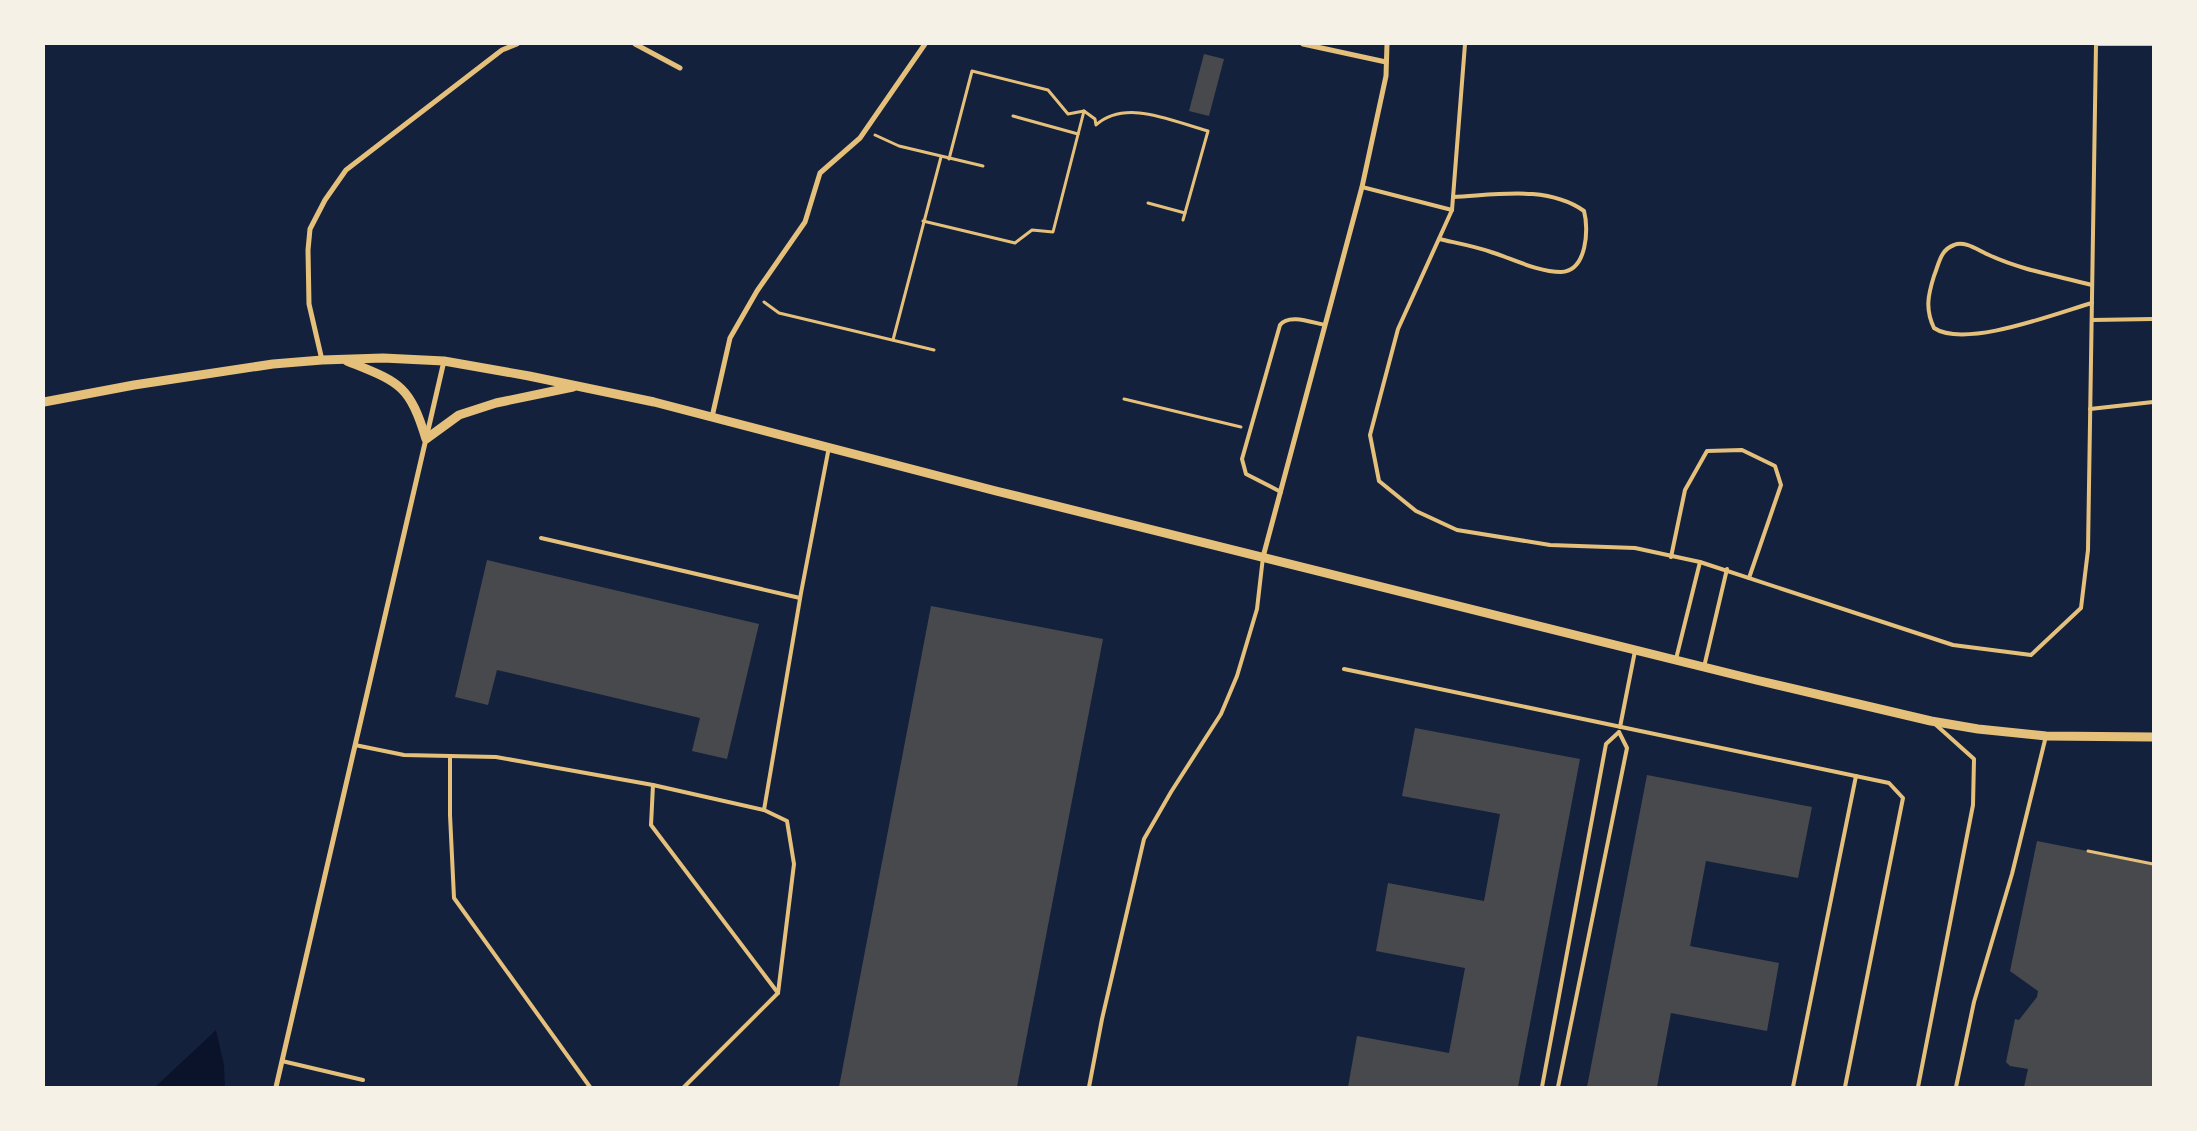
<svg xmlns="http://www.w3.org/2000/svg" width="2197" height="1131" font-family="Cabin,sans-serif">
<rect width="100%" height="100%" fill="#14213d"/>
<path fill="#0b132b" d="M216 1030 224 1065 225 1087H155Z"/>
<g fill="#48494c">
<path d="M1204 54 1224 59 1209 116 1189 111Z"/>
<path d="M487 560 759 624 727 759 692 751 700 718 497 670 488 705 455 697Z"/>
<path d="M931 606 1103 639 1017 1087H839Z"/>
<path d="M1415 728 1580 759 1518 1087H1348L1357 1036 1449 1053 1465 968 1376 951 1388 883 1484 901 1500 814 1402 796Z"/>
<path d="M1647 775 1812 807 1798 878 1706 861 1690 946 1779 963 1767 1031 1671 1013 1657 1087H1587Z"/>
<path d="M2037 841 2153 864V1087H2024L2028 1069 2010 1066 2006 1062 2015 1019 2019 1020 2037 997 2038 991 2010 971Z"/>
</g>
<g fill="none" stroke-linecap="round" stroke-linejoin="round">
<g stroke="#e5c07b" stroke-width="3">
<path d="M1013 116 1078 134"/>
<path d="M875 135 899 146 983 166"/>
<path d="M949 159 972 71 1048 90 1068 114 1084 111 1095 119 1096 125C1126 98 1174 122 1208 131L1183 220"/>
<path d="M1148 203 1185 213"/>
<path d="M923 221 1015 243 1032 230 1053 232 1084 111"/>
<path d="M764 302 779 313 934 350"/>
<path d="M893 340 941 157"/>
<path d="M1124 399 1241 427"/>
<path d="M2088 851 2153 864"/>
</g>
<g stroke="#e5c07b" stroke-width="4">
<path d="M1465 44 1452 210 1398 329 1370 435 1379 481 1416 511 1457 530 1550 545 1635 548 1700 562 1953 645 2031 655 2081 608 2088 550 2096 44"/>
<path d="M2096 44H2153"/>
<path d="M1362 187 1452 210"/>
<path d="M1439 239C1456 243 1474 246 1491 252 1513 259 1538 272 1561 272 1587 271 1589 229 1584 211 1547 185 1496 195 1453 197"/>
<path d="M2092 303C2057 313 1965 349 1934 328 1925 309 1928 295 1934 276 1939 264 1940 250 1954 245 1965 240 1979 251 1989 255 2021 270 2058 276 2092 285"/>
<path d="M2092 320 2153 319"/>
<path d="M2090 409 2153 402"/>
<path d="M1281 492 1246 474 1242 459 1280 325C1289 313 1313 323 1325 325"/>
<path d="M541 538 800 598"/>
<path d="M1671 557 1685 490 1707 451 1742 450 1775 466 1781 485 1749 578"/>
<path d="M1676 659 1700 562"/>
<path d="M1704 667 1727 569"/>
<path d="M1344 669 1889 783 1903 798 1845 1087"/>
<path d="M1620 727 1635 651"/>
<path d="M355 745 404 755 496 757 653 785 764 810 801 593 829 447"/>
<path d="M450 757V815L454 898 590 1087"/>
<path d="M653 785 651 825 778 993"/>
<path d="M282 1061 363 1080"/>
<path d="M684 1087 778 993 794 864 787 821 764 810"/>
<path d="M1089 1087 1102 1019 1144 839 1171 792 1221 714 1237 676 1257 609 1263 557"/>
<path d="M1542 1087 1606 744 1619 732"/>
<path d="M1558 1087 1627 748 1619 732"/>
<path d="M1793 1087 1856 776"/>
<path d="M1918 1087 1973 805 1974 759 1935 724"/>
<path d="M1956 1087 1974 1002 2012 874 2046 736"/>
</g>
<g stroke="#e5c07b" stroke-width="5">
<path d="M635 44 680 68"/>
<path d="M1303 44 1386 62"/>
<path d="M322 360 309 304 308 250 310 229 325 200 346 170 502 50 517 44"/>
<path d="M712 417 730 338 757 291 805 222 820 173 860 138 925 44"/>
<path d="M1263 557 1362 187 1386 76 1387 44"/>
<path d="M276 1087 444 361"/>
</g>
<g stroke="#e5c07b" stroke-width="9">
<path d="M347 361C398 382 409 383 426 439L459 415 496 403 573 387"/>
<path d="M44 402 134 385 273 364 322 360 383 358 444 361 529 376 654 402 996 491 1756 680 1931 721 1978 729 2046 736 2153 737"/>
</g>
</g>
<rect width="2197" height="1131" fill="none" stroke="#f6f1e7" stroke-width="90"/>
</svg>
